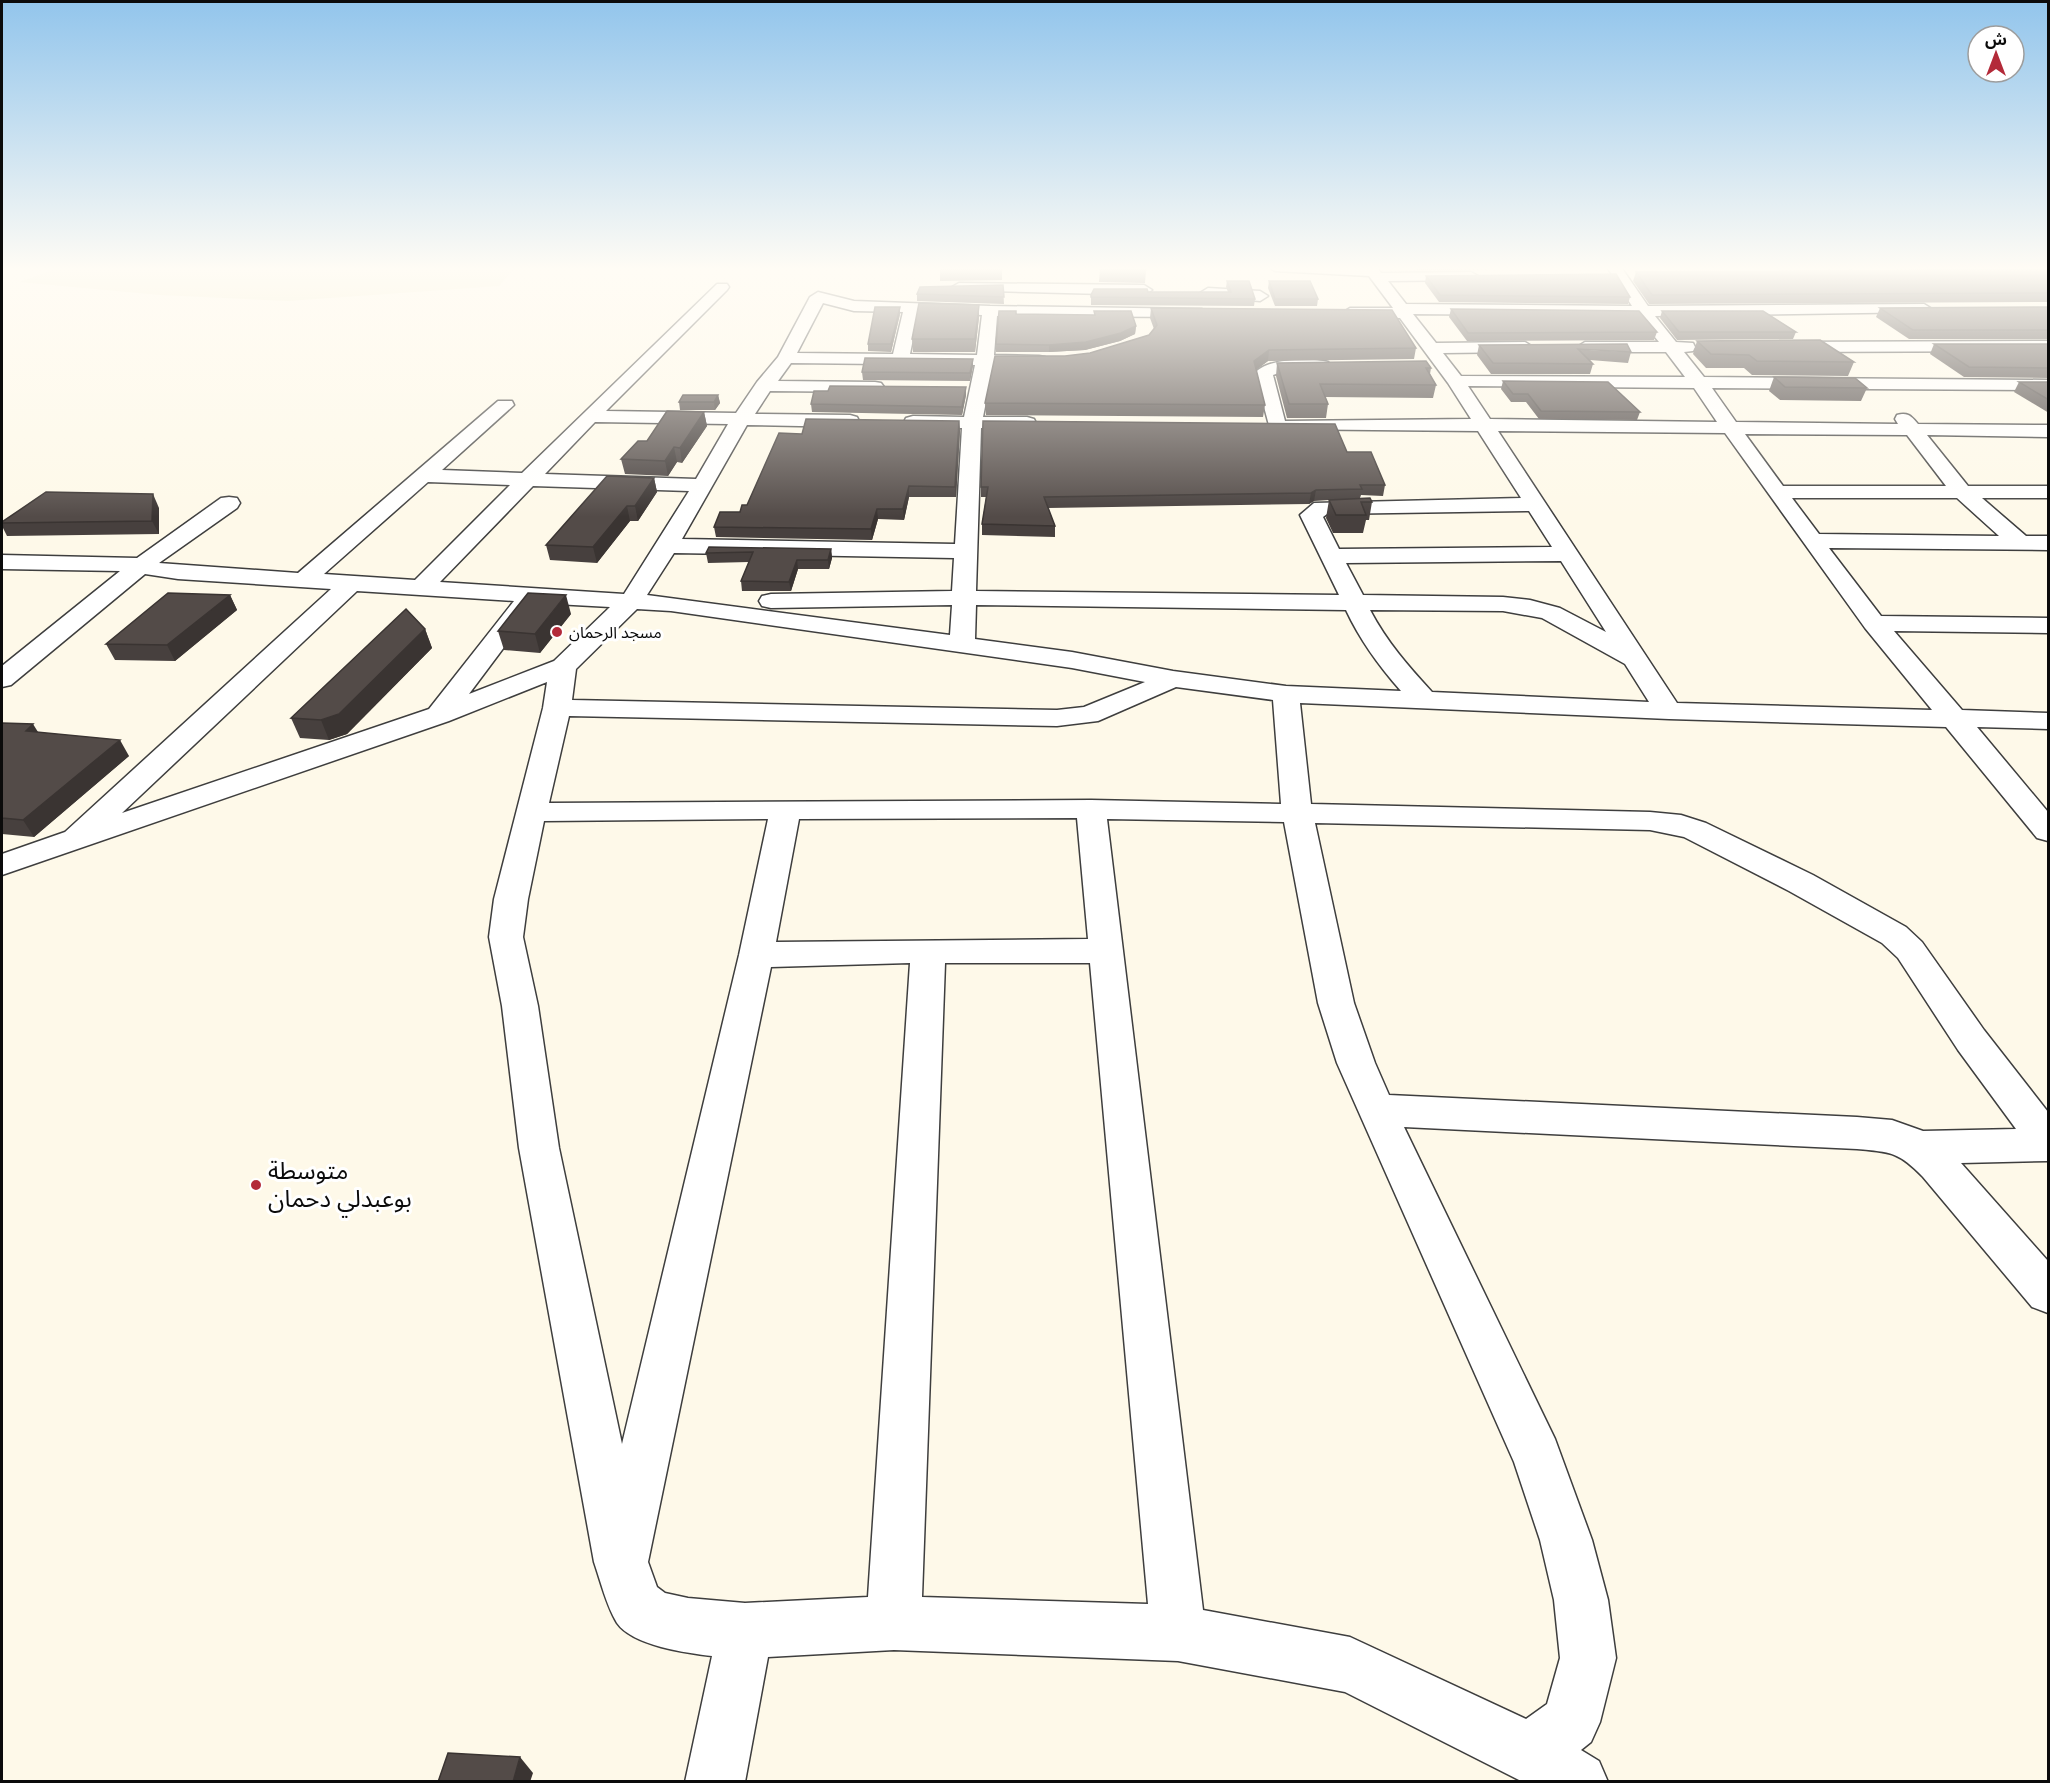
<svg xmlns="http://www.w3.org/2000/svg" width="2050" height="1783" font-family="Spectral,'Noto Sans Arabic',serif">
<rect width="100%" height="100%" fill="#fef9e9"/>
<path fill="#f2eccb" d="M61 267H516L499 286 288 301 160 295 19 282Z"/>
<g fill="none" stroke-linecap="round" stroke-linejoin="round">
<defs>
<g id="street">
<path d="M1268 267H1377L1381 273 1471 272 1478 276 1471 280 1388 281 1406 304 1632 306 1607 267H1621L1648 306 1924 304 1932 309 1930 312 1655 316 1676 342 1693 343 1695 347 1693 351 1684 352 1704 377 2048 380V390L1712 388 1736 422 1898 424 1895 419 1897 415C1908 412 1911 416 1918 424L2048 425V437L1927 435 1968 486H2048V498H1982L2026 536H2048V550L1829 548 1881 616 2048 618V633L1894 631 1962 710 2048 713V729L1977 727 2048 812V841L2037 838 1946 727 1669 719 1300 703 1311 804 1650 812 1681 815 1706 823 1813 875 1906 927 1922 942 1984 1030 2048 1112V1161L1961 1163 2048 1261V1313L2032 1307 1923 1177C1899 1152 1891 1152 1857 1149L1404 1127 1555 1439 1592 1540 1608 1600 1616 1658 1600 1722 1591 1742 1581 1750 1599 1761 1608 1782H1523L1345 1692 1178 1661 894 1650 768 1657 745 1782H685L712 1656C687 1653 633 1646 617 1623 606 1605 601 1582 594 1562L519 1148 502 1006 489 937 494 899 543 708 547 682 449 721 2 875V854L65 832 331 589 178 579 145 574 11 685 2 687V666L120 571 2 569V555L137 558 221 498 229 497 237 498 240 503 237 508 159 563 298 573 498 401H512L514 405 442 470 522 473 717 284H727L729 287 727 290 606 411 736 413 757 382 778 357 810 297 818 292 854 301 990 306 1202 309 1204 312 1202 315 1196 317 997 316 994 355 1039 356 1045 357 1048 361 1045 365 1039 366H993L983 417H1027L1034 419 1036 423 1034 427 1027 429 981 428 976 591 1339 595 1300 515 1314 503 1521 498 1478 431 1270 429 1255 373C1267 358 1311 358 1328 362L1331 366 1328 370C1310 374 1291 368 1273 375L1285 421 1471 419 1448 383 1400 318 1344 316 1342 313 1350 308H1393L1369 276 1275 271ZM823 303 854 311 903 312 893 354 797 353ZM918 313 982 315 977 355 910 354ZM1413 314 1638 316 1659 342H1585L1577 347 1585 352H1666L1685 377 1461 376 1443 353 1525 352 1533 347 1525 342 1436 343ZM791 363 975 365 964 417 913 416 906 418 904 422 906 426 913 428H962L955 544 682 539 747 425 850 427 857 425 859 421 857 417 850 415 755 414 770 391 875 392 881 391 884 387 881 383 875 382 778 381ZM1468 386 1694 388 1717 422 1490 419ZM595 422 728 424 696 479 545 474ZM1498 431 1725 433 1865 628 1932 710 1677 703ZM1745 434 1907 435 1946 486H1783ZM428 482 510 485 415 580 324 574ZM533 486 689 491 624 594 440 582ZM1792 498H1957L1999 536 1819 534ZM1529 511 1552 547 1339 549 1323 517 1327 514ZM674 553 954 558 952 591 771 594 762 596 759 601 762 606 771 608 952 605 950 635 647 595ZM1561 561 1606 632 1560 608 1530 600 1503 597 1363 595 1346 563ZM357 591 514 601 429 709 122 813ZM537 603 610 607 554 661 469 694ZM976 605 1346 610C1360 640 1379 666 1401 691L1286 686 1173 671 1072 652 975 639ZM637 609 671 611 1072 668 1145 682 1084 707 1057 710 572 700 576 669ZM1370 610 1503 611 1542 618 1625 664 1649 702 1432 692C1408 666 1387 642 1370 610ZM1176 687 1273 700 1281 804 1091 800 549 803 569 716 1057 726 1098 721ZM1077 818 1088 939 776 942 799 819ZM768 819 739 955 622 1444 559 1148 538 1006 523 937 528 899 544 821ZM1107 819 1284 822 1318 1003 1337 1063 1514 1462 1540 1540 1554 1600 1560 1658 1547 1704 1526 1719 1350 1637 1203 1610ZM1315 823 1650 830 1684 837 1789 891 1882 943 1898 958 1958 1050 2016 1129 1923 1131 1892 1120 1857 1117 1389 1095 1375 1063 1354 1003ZM910 963 868 1597 745 1603 688 1598 665 1593 657 1587 648 1562 771 967ZM945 963H1090L1148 1604 922 1597Z"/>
<path d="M1826 267H1845L1886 291 1878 296 1873 294Z"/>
<path d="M959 283 1144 285 1152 290 1144 295 954 290 952 287Z"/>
<path d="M1208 288 1260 291 1268 296 1260 301 1203 296 1200 293Z"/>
<path d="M2048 341V351L1786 352 1778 347 1786 342Z"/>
</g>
</defs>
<use href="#street" stroke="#3e3e3e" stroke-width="3"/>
<use href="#street" fill="#fff" fill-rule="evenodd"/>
</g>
<g fill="#47403e">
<path d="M940 267H1002V280L940 281Z"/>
<path d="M1413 267H1606L1605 269 1416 270Z"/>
<path d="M1100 269 1146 270 1145 283 1099 282Z"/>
<path d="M2049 269V302L1649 304 1633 281 1636 272Z"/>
<path d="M1426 276 1630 297 1628 304 1439 302 1425 283Z"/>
<path d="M1227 281 1255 299 1254 306 1091 305V295L1148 292H1228L1226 287Z"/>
<path d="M1269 281 1318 299 1317 306H1275L1268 288Z"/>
<path d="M1003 285 1004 304 917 301V294Z"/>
<path d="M2049 307V339H1909L1876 317 1880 308Z"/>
<path d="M1151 308 1416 348 1414 359 1268 361 1256 370 1265 405 1263 417 986 415 985 403 1065 356 1090 353 1149 335 1154 329 1150 318Z"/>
<path d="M1451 309 1657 332 1654 340 1467 341 1449 317Z"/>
<path d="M1094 311 1136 326 1135 334 1120 341 1085 350 1049 352H996V344L1016 314 1094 315Z"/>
<path d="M1662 311 1796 332 1793 339 1677 340 1660 318Z"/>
<path d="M900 314 891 352 868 351V344Z"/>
<path d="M979 317 975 352H913L912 339Z"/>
<path d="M1697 341 1854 362 1848 376 1752 375 1744 368H1706L1693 354Z"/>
<path d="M1934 344H2049V378L1964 377 1930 354Z"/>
<path d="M1479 345 1631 352 1628 363 1590 360 1593 364 1590 374H1491L1477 355Z"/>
<path d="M973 359V366L970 381 863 380 862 372Z"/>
<path d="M1277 363 1431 368 1430 374 1436 385 1433 398 1325 397 1328 404 1326 418H1287L1276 376Z"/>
<path d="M1774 377 1867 388 1861 401 1780 400 1769 391Z"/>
<path d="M1503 381 1640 412 1637 420 1539 419 1526 402H1511L1501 389Z"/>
<path d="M2019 382H2049V413L2014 392Z"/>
<path d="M966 387V395L962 415 812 412 811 404Z"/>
<path d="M718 395 720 403 715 410H680L679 402Z"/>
<path d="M704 412 707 426 682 463 677 462 668 476 625 474 621 459 647 441Z"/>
<path d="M959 421 960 431 956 497H909L904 520 878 519 872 540 716 537 714 527 740 512 747 505 802 434Z"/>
<path d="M1347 452 1385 485 1383 496 1361 495 1360 498 1372 502 1369 520H1366L1363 533H1333L1326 518 1329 500 1314 501 1309 504 1048 508 1055 526V537L982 535V524L986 497H981V487Z"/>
<path d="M654 478 657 492 638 521H630L597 563 550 560 546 545Z"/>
<path d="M159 508V534L7 536 2 526V522Z"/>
<path d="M831 549 832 558 829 569H798L791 591H742L741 581 749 562 708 563 706 553Z"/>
<path d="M230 595 237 610 175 661 115 660 106 644Z"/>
<path d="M571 614 540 653 504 650 498 631Z"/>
<path d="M425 629 432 648 347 734 329 740 300 738 291 718Z"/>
<path d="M2 723 38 732 129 756 34 837 2 834Z"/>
</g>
<g fill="#3a3432">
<path d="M979 305V317L975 352V339Z"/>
<path d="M900 307V314L891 352V344Z"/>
<path d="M1136 326 1135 334 1120 341 1085 350 1049 352V345Z"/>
<path d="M1269 350 1268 361 1253 372 1254 361Z"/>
<path d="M973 359V366L970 381V373Z"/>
<path d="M966 387V395L962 415V407Z"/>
<path d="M718 395 720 403 715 410 714 402Z"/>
<path d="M704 412 707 426 682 463 680 448Z"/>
<path d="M959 421 960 431 956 497 955 487Z"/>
<path d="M674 447 677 462 668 476 665 461Z"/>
<path d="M654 478 657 492 638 521 635 506Z"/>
<path d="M909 486V497L904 520 903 509Z"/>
<path d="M1316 490 1314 501 1309 504 1311 493Z"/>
<path d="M153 494 159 508V534L152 521Z"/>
<path d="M627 506 630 521 597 563 593 547Z"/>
<path d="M877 509 878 519 872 540 871 529Z"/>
<path d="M831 549 832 558 829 569 828 560Z"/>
<path d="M797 560 798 569 791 591 789 582Z"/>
<path d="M230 595 237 610 175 661 167 645Z"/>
<path d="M566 595 571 614 540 653 535 634Z"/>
<path d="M425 629 432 648 347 734 329 740 321 720Z"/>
<path d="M33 724 43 740 26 731Z"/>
<path d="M120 740 129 756 34 837 23 820Z"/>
<path d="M520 1757 533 1773 530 1782H513Z"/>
</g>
<g fill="#534b48" stroke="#3a3432" stroke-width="1.5">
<path d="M1101 267H1145L1146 270 1100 269Z"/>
<path d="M2049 269V293L1652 295 1636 272Z"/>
<path d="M1616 274 1630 297 1440 295 1426 276Z"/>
<path d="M1227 281H1249L1255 299 1091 297V295L1094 289H1147L1148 292H1231Z"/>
<path d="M1269 281H1310L1318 299H1275Z"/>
<path d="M1003 285 1004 297 917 294 920 287Z"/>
<path d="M919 303 979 305 975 339H912Z"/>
<path d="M875 307H900L891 344H868Z"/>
<path d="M2049 307V330H1913L1880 308Z"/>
<path d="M1151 308 1392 310 1416 348 1269 350 1254 361 1265 405 985 403 995 356H1065L1090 353 1149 335 1157 325Z"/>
<path d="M1451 309 1639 311 1657 332 1468 333Z"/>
<path d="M999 311H1016V314L1095 315 1094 311H1131L1136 326 1121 333 1086 342 1049 345 996 344Z"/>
<path d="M1662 311H1763L1796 332H1679Z"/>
<path d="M1820 340 1854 362 1757 361 1749 355 1711 354 1697 341Z"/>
<path d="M1627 344 1631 352 1578 349 1593 364 1493 363 1479 345Z"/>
<path d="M1934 344H2049V368L1969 367Z"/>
<path d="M865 358 973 359 970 373 862 372Z"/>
<path d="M1426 361 1431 368H1426L1436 385 1320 384 1328 404H1289L1277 363Z"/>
<path d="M1774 377 1855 378 1867 388 1785 387Z"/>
<path d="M1503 381 1608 382 1640 412 1541 411 1528 394H1513Z"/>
<path d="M2019 382H2049V400Z"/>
<path d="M830 386 966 387 962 407 811 404 814 391H828Z"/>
<path d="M683 395H718L714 402H679Z"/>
<path d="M667 411 704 412 680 448 674 447 665 461 621 459 638 441H647Z"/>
<path d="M806 419 959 421 955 487 909 486 903 509H877L871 529 714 527 720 512H740L742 505H747L779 433 802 434Z"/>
<path d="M983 421 1335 424 1347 452H1371L1385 485H1360L1362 489 1316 490 1311 493 1044 497 1055 526 982 524 988 487H981Z"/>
<path d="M607 476 654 478 635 506H627L593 547 546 545Z"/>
<path d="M46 492 153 494 152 521 2 523V522Z"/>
<path d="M1370 498 1372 502H1361L1366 515H1336L1329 500Z"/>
<path d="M709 547 831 549 828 560H797L789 582 741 581 753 552 706 553Z"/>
<path d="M168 593 230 595 167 645 106 644Z"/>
<path d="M528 593 566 595 535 634 498 631Z"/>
<path d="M406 609 425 629 339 714 321 720 291 718Z"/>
<path d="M2 723 33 724 26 731 120 740 23 820 2 818Z"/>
<path d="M448 1753 520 1757 513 1782H438Z"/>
</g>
<linearGradient id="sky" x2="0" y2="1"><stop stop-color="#92c5ec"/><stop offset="0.52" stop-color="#fffcf5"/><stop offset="1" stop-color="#fffcf5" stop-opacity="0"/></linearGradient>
<rect width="2050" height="517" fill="url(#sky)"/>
<g fill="#b32a39" stroke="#fff" stroke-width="2">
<circle cx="557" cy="632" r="6"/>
<circle cx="256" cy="1185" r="6"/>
</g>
<g text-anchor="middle" stroke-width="6" stroke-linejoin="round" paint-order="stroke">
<g font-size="16" fill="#0b0b0b" stroke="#fff" text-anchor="start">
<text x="569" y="638">مسجد الرحمان</text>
</g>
<g font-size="24" fill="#0b0b0b" stroke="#fff" text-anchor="start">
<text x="268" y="1179">متوسطة<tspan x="268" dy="28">بوعبدلي دحمان</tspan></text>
</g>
</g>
<rect width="2050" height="1783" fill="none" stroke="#0b0b0b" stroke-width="6"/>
<g transform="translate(1996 54)"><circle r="28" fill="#ffffff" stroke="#9d9d9d" stroke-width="1.5"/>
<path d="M0-4.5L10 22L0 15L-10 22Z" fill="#b32a39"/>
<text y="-9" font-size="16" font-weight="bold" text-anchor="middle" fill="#0b0b0b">ش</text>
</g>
</svg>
